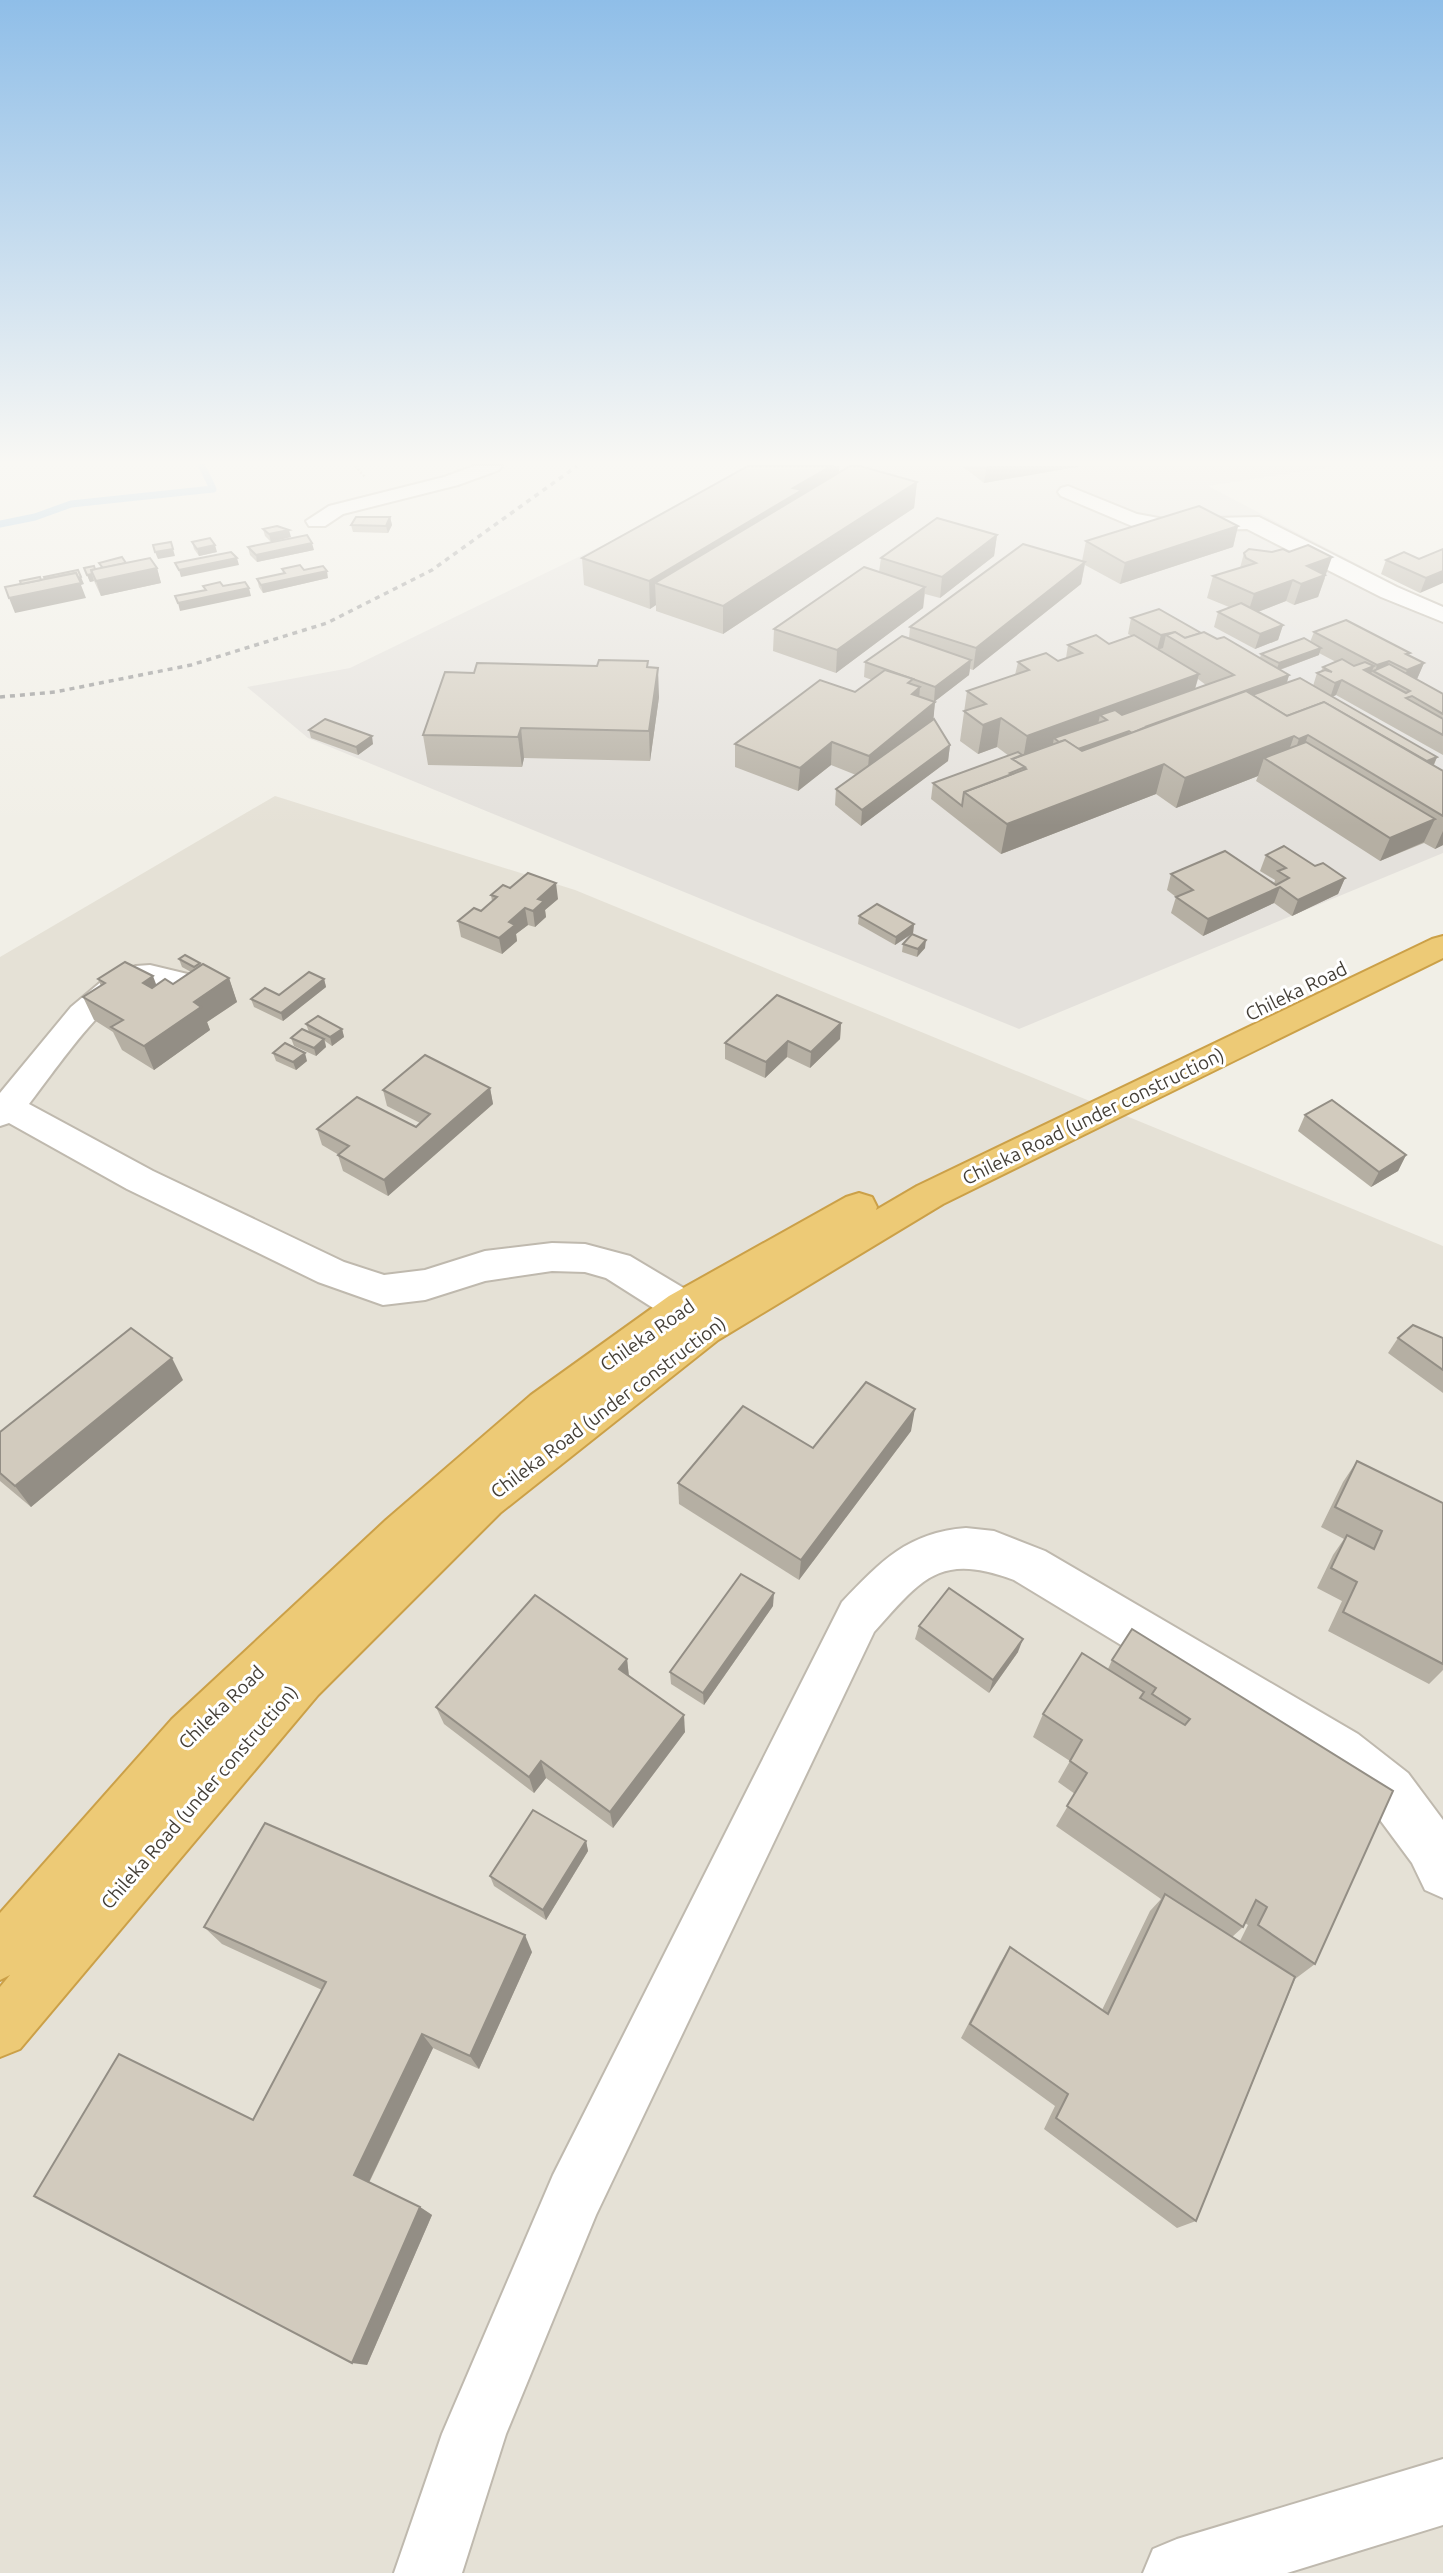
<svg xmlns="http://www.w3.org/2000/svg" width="1443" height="2573" font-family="Ubuntu,sans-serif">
<rect width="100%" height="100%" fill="#f1efe7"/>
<path fill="#e5e1d6" d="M275 796 575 890 1443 1246V2573H0V957Z"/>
<path fill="#e4e1dc" d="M766 466H1337L1208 486 1443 609V853L1019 1029 308 738 247 687 350 668Z"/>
<path fill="#e3e1de" d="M1156 602 1209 630 1214 627 1255 649 1277 639 1237 618 1276 619 1317 639 1260 661 1319 655 1359 677 1329 698 1336 695 1443 755V806L1131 611Z"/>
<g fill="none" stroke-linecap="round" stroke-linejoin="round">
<path stroke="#aacce7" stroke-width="7" d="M0 524 35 517 71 504 213 489 202 466"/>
<defs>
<g id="minor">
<path d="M474 466H502L499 470 458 485 343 514 325 526H309L306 521 329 506 444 477Z"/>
<path d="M1068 486 1137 514 1164 519 1259 517 1397 587 1443 607V622L1381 597 1247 529 1164 531 1132 526 1061 496 1058 492 1061 488Z"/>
<path d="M150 965 200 977 205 984 200 991C180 997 162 981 141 986 106 993 52 1075 29 1104L153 1171 344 1262 384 1275 425 1270 485 1251 552 1243 585 1244 630 1256 697 1296 702 1307 697 1318 683 1322 669 1318 606 1278 585 1272 552 1271 485 1281 425 1300 383 1305 318 1282 127 1189 9 1123 0 1126V1093L71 1007 108 976 136 966Z"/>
<path d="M966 1528 994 1531 1045 1551 1358 1734 1408 1773 1443 1820V1898L1425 1890 1412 1863 1372 1809 1324 1768 1014 1580C939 1552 922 1579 874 1632L596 2215 506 2434 462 2573H394L442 2434 553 2175 842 1602C880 1562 908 1532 966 1528Z"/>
<path d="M1443 2459V2525L1287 2573H1143L1153 2549 1177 2539Z"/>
</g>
<path id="highway" d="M1443 936V958L943 1204 718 1340 500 1513 318 1695 20 2049 0 2057V1987L10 1975 0 1980V1913L172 1719 386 1520 531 1395 669 1296 846 1197 859 1193 872 1197 877 1207 876 1210 917 1186 1432 939Z"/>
</defs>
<use href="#minor" stroke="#bfb9ae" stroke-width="4"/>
<use href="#highway" stroke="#cba048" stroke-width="4"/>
<path stroke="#bcb29e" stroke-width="2.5" stroke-dasharray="2 2" stroke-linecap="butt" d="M355 466 365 477"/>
<use href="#minor" fill="#fff" fill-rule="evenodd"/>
<use href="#highway" fill="#edca76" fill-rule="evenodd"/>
<path stroke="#959595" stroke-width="3.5" stroke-dasharray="5 5" stroke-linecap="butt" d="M0 697 55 692 191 665 327 623 432 570 577 466"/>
</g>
<g fill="#b5afa3" fill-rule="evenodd">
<path d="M839 466V473L917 482 914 508 723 634 656 611V605L650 609 584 585 582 558Z"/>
<path d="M962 466H1082L984 483Z"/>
<path d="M390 517 392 525 388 533 353 532 351 525Z"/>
<path d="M1238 526 1233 547 1120 584 1085 565 1081 584 973 670 970 669 969 675 935 701 933 720 950 745 948 761 861 826 835 805 836 789 856 775 831 765 798 791 735 767V744L855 692 872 680 864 677 865 662 909 639 910 627 1082 561 1086 541Z"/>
<path d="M263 529 291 537 271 542 265 536Z"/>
<path d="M997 535 994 556 940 598 925 594 923 608 836 673 773 651 774 629 879 572 881 558Z"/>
<path d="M192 542 217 552 199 556 194 549Z"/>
<path d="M248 547 314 550 257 562 250 555Z"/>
<path d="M1443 549 1420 593 1381 574 1386 560 1419 559Z"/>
<path d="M1244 553 1325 578 1318 597 1294 605 1286 601 1258 612 1283 625 1278 640 1255 649 1214 627 1218 612 1229 607 1207 598 1213 576 1240 568Z"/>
<path d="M99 563H126L157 568 161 583 101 596 94 581 90 582 84 568 95 569 101 568Z"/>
<path d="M282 569 304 570 328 578 263 593 259 587 257 579 283 573Z"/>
<path d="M1131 618 1201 633 1260 658 1261 654 1310 642 1314 632 1409 656 1424 663 1417 679H1416L1443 694V755L1336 695 1332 697 1437 757 1434 765 1443 771V845L1435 849 1424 843 1380 861 1256 781 1258 776 1176 808 1156 794 1001 854 931 799 933 783 1009 756 997 747 978 754 960 741 967 691 1015 675 1018 662 1058 661 1066 658 1068 645 1109 644 1132 636 1128 634ZM1319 653 1336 662 1323 667 1321 671 1317 673 1313 686 1287 683 1289 675 1280 670 1319 655ZM1198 679 1206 685 1195 689Z"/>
<path d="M648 668 659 697 650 761 524 758 522 767 428 765 423 735 474 673Z"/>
<path d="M309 730 373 744 358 755 311 738Z"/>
<path d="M1266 855 1315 866 1345 878 1338 894 1292 916 1274 903 1203 936 1171 913 1176 897 1167 890 1171 874 1274 884 1275 880 1260 871Z"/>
<path d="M510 888 558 899 545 910 546 917 535 927 528 925 516 934 517 941 502 954 461 937 458 921 481 911 492 901 491 895Z"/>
<path d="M859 916 914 924 913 933 895 945 858 924Z"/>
<path d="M903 944 925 948 917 957 902 952Z"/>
<path d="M179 959 200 963 201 965 229 978 237 1002 207 1022 210 1030 154 1070 122 1050 113 1032 94 1020 83 997 101 986 98 979 156 985 173 984 191 972 182 967Z"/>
<path d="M324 979 326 987 283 1021 254 1007 251 999 279 995Z"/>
<path d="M841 1023 840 1039 810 1068 787 1057 765 1078 725 1059V1043Z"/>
<path d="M306 1024 342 1029 344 1037 332 1046 325 1041 326 1047 316 1056 294 1046 291 1038 309 1032Z"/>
<path d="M273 1053 307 1061 296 1070 276 1061Z"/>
<path d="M490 1088 493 1104 388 1196 343 1171 338 1155H339L322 1145 317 1129 416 1127 420 1123 387 1106 383 1090Z"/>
<path d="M1305 1115 1406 1155 1398 1171 1371 1187 1298 1131Z"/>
<path d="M1398 1338H1443V1393L1388 1353Z"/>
<path d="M183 1380 31 1507 0 1481V1432Z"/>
<path d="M911 1431 799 1580 679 1504 678 1483 813 1448Z"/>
<path d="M1357 1461 1443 1503V1670L1429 1684 1328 1631 1342 1601 1317 1588 1333 1555 1344 1539 1321 1527 1343 1482Z"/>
<path d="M773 1606 704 1705 671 1684 670 1672Z"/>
<path d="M919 1626 1018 1652 989 1693 915 1639Z"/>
<path d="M627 1659 629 1676 685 1732 613 1828 546 1778 534 1793 444 1724 436 1707Z"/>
<path d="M1112 1660 1393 1791 1315 1964 1295 1979 1196 2221 1177 2228 1044 2129 1055 2106 961 2038 1000 1963 1010 1947 1102 2010 1150 1911 1161 1899 1056 1826 1075 1794 1058 1782 1070 1761 1033 1737 1043 1714 1108 1669ZM1245 1923 1248 1925 1240 1941 1232 1937 1243 1927Z"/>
<path d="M586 1841 588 1851 546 1920 494 1886 490 1876Z"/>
<path d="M204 1927 532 1952 479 2069 433 2048 369 2183 420 2207 432 2215 367 2365 253 2120 322 1990 222 1944Z"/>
</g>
<g fill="#938e85">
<path d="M831 466H839L838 487 655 583 656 605 650 609 649 581 793 488Z"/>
<path d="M987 466H1082L984 483Z"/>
<path d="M917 482 914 508 723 634V606Z"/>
<path d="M390 517 392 525 388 533 386 526Z"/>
<path d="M1238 526 1233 547 1120 584 1125 563Z"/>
<path d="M289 530 291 537 271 542 269 534Z"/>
<path d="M997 535 994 556 940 598 942 577Z"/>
<path d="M312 543 314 550 257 562 256 555Z"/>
<path d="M215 545 217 552 199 556 197 549Z"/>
<path d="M173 549 175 556 158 559 155 552Z"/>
<path d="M1332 557 1318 597 1294 605 1307 566Z"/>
<path d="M237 558 239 565 181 577 179 570Z"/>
<path d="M1085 562 1081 584 973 670 976 648Z"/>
<path d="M157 568 161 583 101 596 96 581Z"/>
<path d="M327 571 328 578 263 593 261 585Z"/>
<path d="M1443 571V583L1420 593 1426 578Z"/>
<path d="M92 574 94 581 90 582 87 575Z"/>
<path d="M81 577 84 584 81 585 86 598 15 613 9 598Z"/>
<path d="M1293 580 1286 601 1247 616 1254 594Z"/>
<path d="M925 587 923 608 836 673 837 650Z"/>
<path d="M249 588 251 596 180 611 178 603Z"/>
<path d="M1283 625 1278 640 1255 649 1260 634Z"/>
<path d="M1168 633 1167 635H1166L1163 648 1157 650 1161 635Z"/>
<path d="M1321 648 1319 655 1276 671 1279 663Z"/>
<path d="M971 660 969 675 934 702 935 687Z"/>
<path d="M1389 661 1383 676 1375 672 1377 665Z"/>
<path d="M1424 663 1417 679 1401 685 1407 670Z"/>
<path d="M1374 666 1368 682 1364 670Z"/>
<path d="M658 668 659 697 650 761 649 731Z"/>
<path d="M1199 674 1191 703 1107 720 1100 715 1095 738H1054L1051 754 1022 765 1027 736Z"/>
<path d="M1289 675 1282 697 1148 746 1145 727Z"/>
<path d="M1342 680 1336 695 1330 698 1335 683Z"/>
<path d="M920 687 918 710 912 694Z"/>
<path d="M935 702 933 724 867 779 869 756Z"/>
<path d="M1001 718 997 747 978 754 983 725Z"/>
<path d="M521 728 524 758 522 767 518 737Z"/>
<path d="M1129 731 1123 754 1072 751Z"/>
<path d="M1308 735 1298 765 1289 768 1299 739Z"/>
<path d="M372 736 373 744 358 755 356 747Z"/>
<path d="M1294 736 1284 765 1264 758 1258 776 1176 808 1185 778Z"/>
<path d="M832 742 831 765 798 791 800 768Z"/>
<path d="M950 745 948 761 861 826 862 810Z"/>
<path d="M1437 757 1427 780 1419 765Z"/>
<path d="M1164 764 1156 794 1001 854 1007 824Z"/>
<path d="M1435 819 1424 842 1380 861 1390 838Z"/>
<path d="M1443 831V845L1435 849Z"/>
<path d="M1345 878 1338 894 1292 916 1298 900Z"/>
<path d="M556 883 558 899 545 910 546 917 535 927 533 911 538 899Z"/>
<path d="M1280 887 1274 903 1203 936 1208 919Z"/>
<path d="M525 908 528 925 516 934 517 941 502 954 499 938 509 922Z"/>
<path d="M914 924 913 933 895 945 896 937Z"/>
<path d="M926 940 925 948 917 957 918 949Z"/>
<path d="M153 976 162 1000 143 983Z"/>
<path d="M229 978 237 1002 207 1022 210 1030 154 1070 144 1046 194 1002Z"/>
<path d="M324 979 326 987 283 1021 281 1013Z"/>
<path d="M841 1023 840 1039 810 1068 811 1052Z"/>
<path d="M342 1029 344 1037 332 1046 330 1037Z"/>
<path d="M324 1039 326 1047 316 1056 314 1048Z"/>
<path d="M788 1041 787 1057 765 1078 766 1062Z"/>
<path d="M305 1053 307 1061 296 1070 293 1062Z"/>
<path d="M490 1088 493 1104 388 1196 384 1180Z"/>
<path d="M1406 1155 1398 1171 1371 1187 1379 1172Z"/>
<path d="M172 1358 183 1380 31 1507 15 1486Z"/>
<path d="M915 1409 911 1431 799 1580 801 1560Z"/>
<path d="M774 1593 773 1606 704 1705 703 1693Z"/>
<path d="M1023 1639 1018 1652 989 1693 993 1680Z"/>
<path d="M627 1659 629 1678 619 1669Z"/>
<path d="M684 1715 685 1732 613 1828 610 1812Z"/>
<path d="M541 1761 546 1778 534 1793 529 1777Z"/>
<path d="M586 1841 588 1851 546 1920 543 1910Z"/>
<path d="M525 1935 532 1952 479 2069 470 2056Z"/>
<path d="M422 2034 433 2048 368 2184 354 2175Z"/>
<path d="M420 2207 432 2215 367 2365 352 2363Z"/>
</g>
<g fill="#d2cbbe" stroke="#938e85" stroke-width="2">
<path d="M748 466H831L793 488 802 490 649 581 582 558Z"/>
<path d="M850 466H860L917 482 723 606 655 583Z"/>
<path d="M1199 506 1238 526 1125 563 1086 541Z"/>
<path d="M356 517H390L386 526 351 525Z"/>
<path d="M937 518 997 535 942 577 881 558Z"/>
<path d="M277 526 289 530 269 534 263 529Z"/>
<path d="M307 535 312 543 256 555 248 547Z"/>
<path d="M210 538 215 545 197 549 192 542Z"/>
<path d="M171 542 173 549 155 552 153 545Z"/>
<path d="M1023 544 1085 562 976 648 910 627Z"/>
<path d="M1308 545 1332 557 1307 566 1325 575 1301 584 1293 580 1254 594 1213 576 1256 563 1246 558 1244 553 1249 549 1272 552 1283 549 1289 552Z"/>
<path d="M1443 549V571L1426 578 1386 560 1404 552 1419 559Z"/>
<path d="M231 552 237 558 179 570 175 563Z"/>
<path d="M122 557 126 563 103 568 99 563Z"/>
<path d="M150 558 157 568 96 581 91 570Z"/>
<path d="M300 565 304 570 323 566 327 571 261 585 257 579 285 573 282 569Z"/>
<path d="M94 566 95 569 91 570 92 574 87 575 84 568Z"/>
<path d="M864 567 925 587 837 650 774 629Z"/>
<path d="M78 570 81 577 78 578 76 573 45 579 44 577Z"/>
<path d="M76 573 81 583 9 598 5 587Z"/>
<path d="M40 577 41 580 21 584 20 581Z"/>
<path d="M220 582 223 586 245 582 249 588 178 603 175 596 206 590 203 586Z"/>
<path d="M1241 603 1283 625 1260 634 1218 612Z"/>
<path d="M1159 609 1201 633 1185 638 1175 632 1161 635 1131 618Z"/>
<path d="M1346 620 1410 653 1406 654 1424 663 1407 670 1389 661 1377 665 1314 632Z"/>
<path d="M1175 632 1185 638 1204 632 1217 639 1224 637 1289 675 1145 727H1146L1132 733 1129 731 1078 749 1065 740 1059 742 1054 738 1107 720 1100 715 1115 710 1122 715 1234 675 1166 635Z"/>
<path d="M1096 635 1109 644 1134 635 1199 674 1027 736 1001 718 983 725 964 711 986 704 967 691 1029 670 1018 662 1046 653 1058 661 1082 653 1068 645Z"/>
<path d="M902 636 971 660 935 687 865 662Z"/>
<path d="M1304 638 1321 648 1279 663 1261 654Z"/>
<path d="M1342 659 1354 666 1365 662 1374 666 1364 670 1406 693 1410 691 1373 671 1389 664 1443 694V714L1412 696 1406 698 1443 719V735L1342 680 1335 683 1317 673 1325 670 1332 672 1323 667Z"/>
<path d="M599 660 648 661 647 667 658 668 649 731 521 728 518 737 423 735 445 672 474 673 477 663 597 666Z"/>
<path d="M885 670 913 679 908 683 920 687 912 694 935 702 869 756 832 742 800 768 735 744 820 680 855 692Z"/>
<path d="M1300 678 1437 757 1427 761 1324 702 1287 716 1252 695Z"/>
<path d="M1246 691 1287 716 1324 702 1443 771V816L1308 735 1299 739 1294 736 1185 778 1164 764 1007 824 964 792 1026 769 1012 759 1065 740 1082 751Z"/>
<path d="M325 719 372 736 356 747 309 730Z"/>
<path d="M934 719 950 745 862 810 836 789Z"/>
<path d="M1306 742 1435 819 1390 838 1264 758Z"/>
<path d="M1018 752 1022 755 1012 759 1025 767 1010 773 1012 774 964 792 962 806 933 783Z"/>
<path d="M1284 846 1315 866 1323 863 1345 878 1298 900 1280 887 1208 919 1176 897 1193 890 1171 874 1225 851 1276 885 1289 878 1278 871 1286 868 1266 855Z"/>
<path d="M528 873 556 883 538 899 544 901 533 911 525 908 509 922 515 925 499 938 458 921 474 908 481 911 497 897 491 895 503 885 510 888Z"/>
<path d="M877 904 914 924 896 937 859 916Z"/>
<path d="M912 934 926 940 918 949 903 944Z"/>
<path d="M185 955 200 963 194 967 179 959Z"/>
<path d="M125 962 153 976 143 983 152 988 165 979 173 984 203 964 229 978 194 1002 201 1007 144 1046 111 1027 123 1020 83 997 105 983 98 979Z"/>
<path d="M309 972 324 979 281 1013 251 999 265 988 279 995Z"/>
<path d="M777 995 841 1023 811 1052 788 1041 766 1062 725 1043Z"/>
<path d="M318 1016 342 1029 330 1037 306 1024Z"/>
<path d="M302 1029 324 1039 314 1048 291 1038Z"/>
<path d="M285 1043 305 1053 293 1062 273 1053Z"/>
<path d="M425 1055 490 1088 384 1180 338 1155 349 1146 317 1129 357 1097 416 1127 430 1114 383 1090Z"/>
<path d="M1332 1100 1406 1155 1379 1172 1305 1115Z"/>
<path d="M1413 1325 1443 1338V1370L1398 1338Z"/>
<path d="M131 1328 172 1358 15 1486 0 1473V1432Z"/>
<path d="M866 1382 915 1409 801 1560 678 1483 743 1406 813 1448Z"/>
<path d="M1357 1461 1443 1503V1664L1343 1612 1357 1582 1331 1568 1347 1535 1374 1549 1382 1531 1335 1507Z"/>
<path d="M741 1574 774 1593 703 1693 670 1672Z"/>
<path d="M949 1588 1023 1639 993 1680 919 1626Z"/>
<path d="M535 1595 627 1659 619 1669 684 1715 610 1812 541 1761 529 1777 436 1707Z"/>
<path d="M1132 1629 1393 1791 1315 1964 1258 1925 1267 1907 1256 1900 1243 1927 1067 1806 1087 1773 1070 1761 1082 1740 1043 1714 1082 1653 1144 1692 1140 1698 1185 1725 1190 1719 1152 1694 1156 1688 1112 1660Z"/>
<path d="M533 1810 586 1841 543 1910 490 1876Z"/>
<path d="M265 1823 525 1935 470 2056 422 2034 354 2175 420 2207 352 2363 34 2196 119 2054 253 2120 326 1982 204 1927Z"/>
<path d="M1165 1894 1295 1977 1196 2221 1056 2118 1068 2094 970 2024 1010 1947 1108 2014Z"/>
</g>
<linearGradient id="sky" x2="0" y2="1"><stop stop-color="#8fbee8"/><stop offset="0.56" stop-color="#f9f8f4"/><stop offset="1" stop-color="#f9f8f4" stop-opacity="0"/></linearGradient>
<rect width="1443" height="826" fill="url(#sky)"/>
<g text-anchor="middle" stroke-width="6" stroke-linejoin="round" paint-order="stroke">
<g font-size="19" fill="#443f37" stroke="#fff">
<text transform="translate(1296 991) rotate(-26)" y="7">Chileka Road</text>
<text transform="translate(1093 1116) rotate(-26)" y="7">Chileka Road (under construction)</text>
<text transform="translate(647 1335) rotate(-35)" y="7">Chileka Road</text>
<text transform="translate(608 1407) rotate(-37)" y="7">Chileka Road (under construction)</text>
<text transform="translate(221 1707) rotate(-44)" y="7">Chileka Road</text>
<text transform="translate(199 1797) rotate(-49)" y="7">Chileka Road (under construction)</text>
</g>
</g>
</svg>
